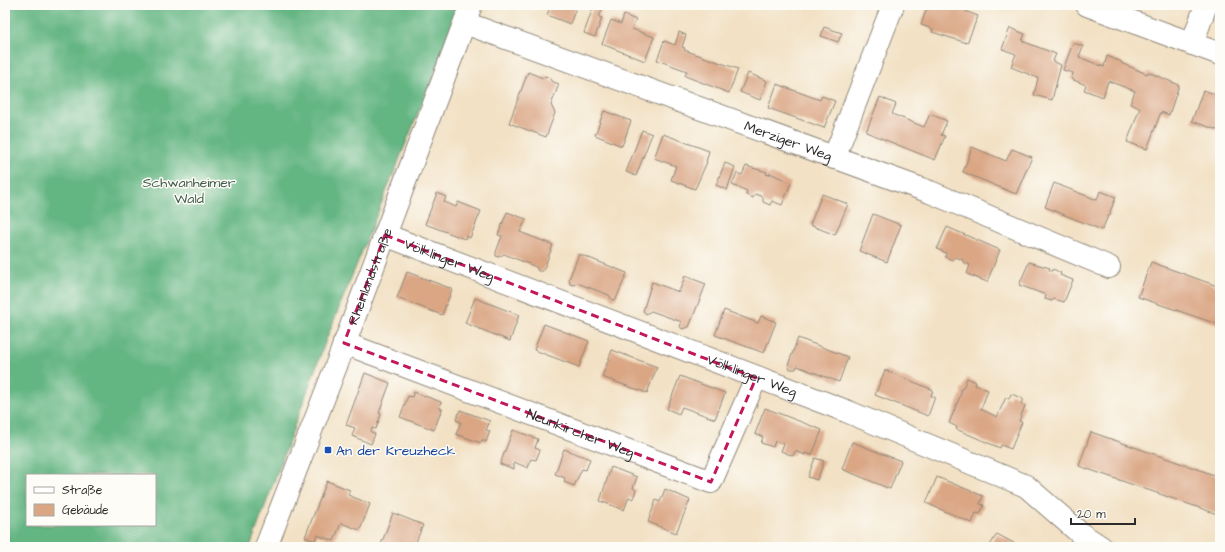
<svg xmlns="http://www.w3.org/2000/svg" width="1225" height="552" font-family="'Architects Daughter',sans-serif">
<rect width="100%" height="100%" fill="#fdfcf7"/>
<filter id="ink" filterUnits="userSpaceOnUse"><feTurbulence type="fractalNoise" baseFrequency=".025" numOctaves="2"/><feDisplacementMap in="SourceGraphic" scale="8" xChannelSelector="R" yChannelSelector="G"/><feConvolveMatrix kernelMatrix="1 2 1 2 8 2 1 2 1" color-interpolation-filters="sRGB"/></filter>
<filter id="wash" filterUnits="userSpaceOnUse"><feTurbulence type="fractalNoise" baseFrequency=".012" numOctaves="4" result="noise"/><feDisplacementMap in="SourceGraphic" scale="16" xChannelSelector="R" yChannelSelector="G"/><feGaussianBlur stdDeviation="0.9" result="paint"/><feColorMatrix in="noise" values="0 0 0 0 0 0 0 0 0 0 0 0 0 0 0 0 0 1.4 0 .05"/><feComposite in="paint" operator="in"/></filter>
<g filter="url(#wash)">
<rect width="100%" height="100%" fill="#f2e1c4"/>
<path fill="#63b582" stroke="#477056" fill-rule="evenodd" d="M5 5H462L326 340 250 547H5ZM27 475H155V525H27Z"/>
<g id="blocks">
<g fill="#daa684">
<path d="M551 5H577L570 24 547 15Z"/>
<path d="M594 5 603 6 599 17 602 18 595 37 584 33Z"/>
<path d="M928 5H967L965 11 978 16 967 43 932 32 933 29 921 25Z"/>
<path d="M624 15 636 20 632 29 654 37 645 61 602 44 611 20 621 24Z"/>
<path d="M824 27 842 33 838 42 821 36Z"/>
<path d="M1010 28 1025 34 1022 41 1056 54 1053 61 1061 65 1052 100 1034 95 1038 78 1011 67 1016 54 1002 49Z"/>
<path d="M679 32 686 35 682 47 685 48 684 50 738 69 729 93 685 76 687 71 657 60 664 41 675 45Z"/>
<path d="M1073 43 1083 46 1079 57 1104 67 1107 56 1122 62 1121 63 1147 74 1148 72 1179 85 1169 115 1161 112 1147 149 1127 142 1140 108 1130 104 1135 91 1108 81 1103 97 1084 90 1086 85 1071 79 1073 73 1063 70Z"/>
<path d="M528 72 543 78 545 76 550 78 551 81 559 84 551 105 555 113 546 137 509 123Z"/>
<path d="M748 73 767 81 760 100 740 92Z"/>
<path d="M777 84 820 100 822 96 835 101 824 128 768 108Z"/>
<path d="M1203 90 1220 96V131L1192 121Z"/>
<path d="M880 97 896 104 892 114 924 127 930 114 947 121 941 135 945 136 935 160 866 132Z"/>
<path d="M604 111 631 121 622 146 595 135Z"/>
<path d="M642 130 652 134 636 176 626 172Z"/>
<path d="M663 134 709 151 706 162H707L695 189 671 180 676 166 654 158Z"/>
<path d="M972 147 1006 161 1012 149 1032 157 1016 194 963 172Z"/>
<path d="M725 163 735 167 727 190 716 185Z"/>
<path d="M746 166 767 172 766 174 769 175 770 173 791 183 782 205 772 201 770 205 763 202V197L755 194 753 198 746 195 747 191 732 185 737 173 742 175Z"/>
<path d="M1054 183 1097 200 1100 191 1116 197 1110 212 1111 215 1108 216 1102 230 1045 207Z"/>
<path d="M437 193 446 197 444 202 456 207 458 202 481 211 470 238 466 236 465 239 425 224Z"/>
<path d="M822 194 848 204 835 235 810 225Z"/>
<path d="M507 212 526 219 520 232 553 245 543 271H538L536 267 504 254 499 257 496 256V252L502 236 498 235Z"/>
<path d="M873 214 901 225 887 262 859 251Z"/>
<path d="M947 227 1000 250 987 282 967 274 970 265 963 262V260L955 257 952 260 945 257 946 253 937 249Z"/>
<path d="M579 254 627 273 616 299 612 300 609 295 577 283 574 285 570 284 569 279Z"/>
<path d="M1029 262 1050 268 1049 270 1052 271 1053 269 1061 273 1060 275 1073 280 1064 302 1054 299 1052 301 1045 299 1046 295 1019 285Z"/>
<path d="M1151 262 1220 287V325L1138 297Z"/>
<path d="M407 272 452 289 442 315 397 298Z"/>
<path d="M685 276 706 284 689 327 682 329 680 326 682 322 651 311 646 314 643 311 652 282 679 292Z"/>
<path d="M475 298 519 315 510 341 465 323Z"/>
<path d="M724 310 758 323 761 316 776 322 764 353 715 335Z"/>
<path d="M544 324 589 341 579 367 534 350Z"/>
<path d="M798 338 848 357 839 382 797 366 796 369H790L788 365Z"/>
<path d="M612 350 657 367 647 393 602 377Z"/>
<path d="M885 370 933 390 931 396 935 397 928 416 875 395Z"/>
<path d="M365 373 390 383 379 413 381 414 376 429 372 428 371 432 375 434 371 444 352 436 355 428 346 425Z"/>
<path d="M680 376 725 393 715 419 682 407 679 414 667 409Z"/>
<path d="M967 378 976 382 975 385 988 390 981 409 997 417 1006 397 1009 399 1011 394 1014 395 1023 399 1021 404 1025 406 1019 421 1022 422 1011 449 1001 445 1000 448 956 429 957 427 949 423 961 394V389L963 388Z"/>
<path d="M414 392 441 402 439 407 442 409 434 430 400 417 408 396 412 397Z"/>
<path d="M765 408 822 430 812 455 805 453V455L795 451 793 456 781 451 784 444 775 441 773 447 761 443 763 437 755 434Z"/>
<path d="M460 410 490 421 486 430 490 431 486 442 482 440 481 443 456 434 461 422 456 420Z"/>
<path d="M513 430 538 439 535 448 540 450 536 460 531 459 528 468 514 462V469L500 464Z"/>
<path d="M1091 432 1220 477V515L1079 466Z"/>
<path d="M852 442 901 461 890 489 842 469Z"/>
<path d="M564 449 590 459 586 470 582 469 574 486 564 482 565 478 555 474Z"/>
<path d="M815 458 824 461 817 480 808 477Z"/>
<path d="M611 467 637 477 633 488 636 490 633 499 629 497 624 510 600 501Z"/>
<path d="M937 477 983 496 980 504 984 505 980 514 976 513 972 523 926 503Z"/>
<path d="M327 481 350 490 348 495 370 504 360 530 341 523 334 541 317 535 315 541 305 537Z"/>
<path d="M665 489 690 500 676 533 648 522 656 500 660 502Z"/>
<path d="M393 513 423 525 414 547H380Z"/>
<path d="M997 534 1021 547H989Z"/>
</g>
</g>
</g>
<g filter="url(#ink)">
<use href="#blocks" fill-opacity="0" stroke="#8e8678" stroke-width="1"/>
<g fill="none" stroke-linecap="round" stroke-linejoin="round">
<defs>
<g id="minor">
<path d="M1087 5 1220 54"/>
<path id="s1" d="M465 23 930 192 1109 267"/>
<path d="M1192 44 1206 5"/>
<path d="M834 158 893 5"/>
<path id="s2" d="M385 235 846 411 1026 486 1081 534 1101 547"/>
<path id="s3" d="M344 343 711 482 756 378"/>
<path id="s4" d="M266 547 338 361 471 5"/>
</g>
</defs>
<use href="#minor" stroke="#8e8678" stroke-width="24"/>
<use href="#minor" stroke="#fff" stroke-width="22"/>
</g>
</g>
<path fill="none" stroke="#c2185b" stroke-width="3" stroke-dasharray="8 5" stroke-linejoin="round" d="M385 235 756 378 711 482 344 343Z"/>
<rect fill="#1a4fb4" stroke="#fdfcf7" stroke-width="1.5" x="324" y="446" width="8" height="8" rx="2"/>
<g text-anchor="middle" stroke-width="3" stroke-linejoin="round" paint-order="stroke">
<g font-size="14" fill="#2b2b2b" stroke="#fdfcf7">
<text dy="5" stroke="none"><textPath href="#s1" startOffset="344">Merziger Weg</textPath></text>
<text dy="5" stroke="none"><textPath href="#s2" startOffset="69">Völklinger Weg</textPath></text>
<text dy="5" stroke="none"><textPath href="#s4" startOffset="290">Rheinlandstraße</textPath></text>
<text dy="5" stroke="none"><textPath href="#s2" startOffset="393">Völklinger Weg</textPath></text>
<text dy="5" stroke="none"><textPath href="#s3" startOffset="253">Neunkircher Weg</textPath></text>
</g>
<g font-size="14" fill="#435d4c" stroke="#fdfcf7">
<text x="189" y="187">Schwanheimer<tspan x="189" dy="16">Wald</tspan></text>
</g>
<g font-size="14" fill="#164399" stroke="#fdfcf7" text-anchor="start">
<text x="336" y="455">An der Kreuzheck</text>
</g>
</g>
<rect width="1225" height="552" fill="none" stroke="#fdfcf7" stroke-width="20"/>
<rect x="26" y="474" width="130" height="52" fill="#fdfcf7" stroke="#a9a8a5"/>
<rect x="34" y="487" width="20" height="6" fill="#ffffff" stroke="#a9a8a5"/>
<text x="62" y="494" font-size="12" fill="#2b2b2b">Straße</text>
<rect x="34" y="504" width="20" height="12" fill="#daa684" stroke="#a9a8a5"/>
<text x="62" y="514" font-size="12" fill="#2b2b2b">Gebäude</text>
<path d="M1071 518v6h64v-6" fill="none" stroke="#2b2b2b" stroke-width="2"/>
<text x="1077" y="518" font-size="12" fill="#2b2b2b" stroke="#fdfcf7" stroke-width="3" paint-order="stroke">20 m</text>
</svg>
